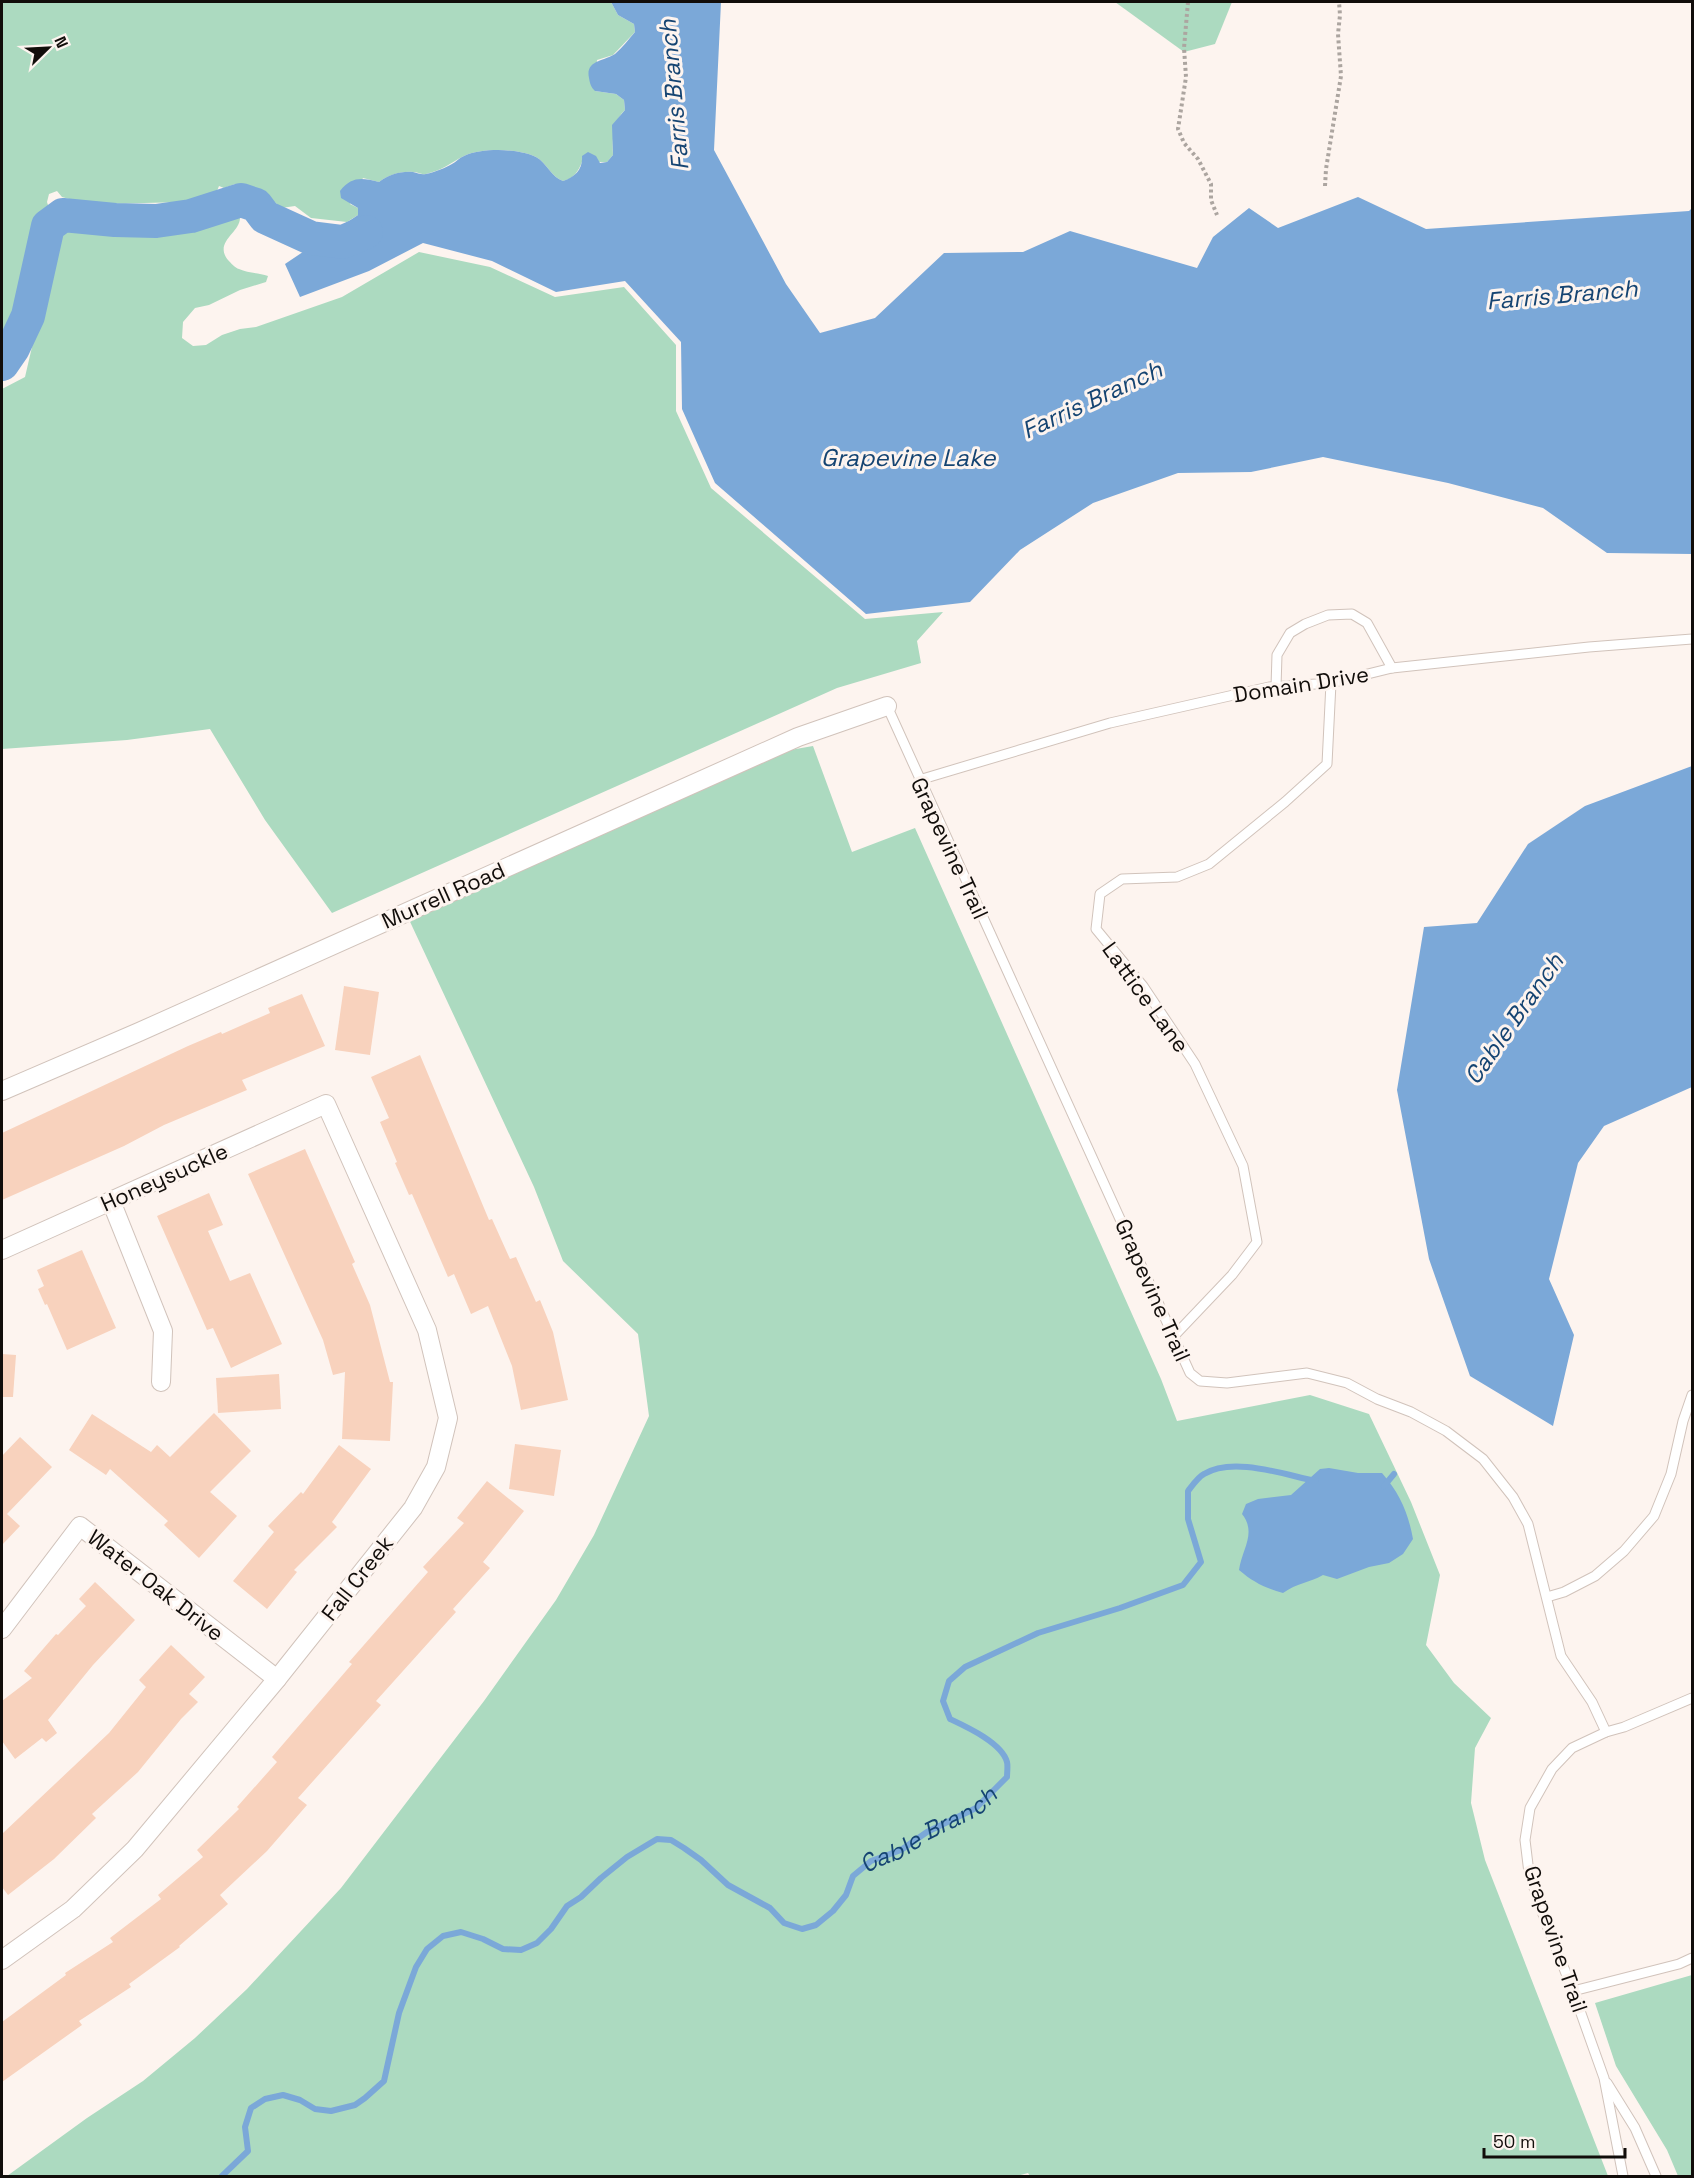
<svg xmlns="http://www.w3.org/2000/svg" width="1694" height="2178" font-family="'Space Grotesk',sans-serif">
<rect width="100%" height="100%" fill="#fdf4ef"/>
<g fill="#acdac0">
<path d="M2 2H611L618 15 634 24 635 32 613 55 597 60 595 91 616 94 624 100 625 110C613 121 612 139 613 155L607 162H582C578 172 574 178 563 181 551 177 547 163 536 157 518 148 481 148 464 156 450 163 443 170 426 174 421 175 418 172 413 172 401 171 388 175 379 182L363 178 350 204 358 208V215L347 222 311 218 295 206 281 208C267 192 258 202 244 184H235L224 188 219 186 217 191 210 194 184 202 104 204 82 209 75 205 73 200 62 197 57 191 49 194 47 202 49 208 36 231 21 301 16 305 2 338Z"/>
<path d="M1115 2H1232L1215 44 1184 52Z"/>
<path d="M233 213H239C246 231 212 240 228 260 231 263 235 268 239 269 248 273 259 273 268 276L266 282 240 290 209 305 195 308 183 322 182 338 193 346 206 345 222 335 240 329 256 327 342 297 419 252 490 267 555 297 624 287 676 345V411L711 488 865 619 943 612 917 641 921 663 837 688 332 913 265 820 210 729 127 740 2 749V389L25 377 48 278 52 251 59 234C77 227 83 232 100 234 138 239 200 233 233 213Z"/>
<path d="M813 746 852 852 915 828 1161 1379 1177 1421 1310 1395 1369 1414 1411 1502 1440 1575 1426 1645 1454 1683 1491 1718 1475 1748 1471 1803 1485 1860 1608 2176H1030L1028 2173 1017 2176H7L87 2118 143 2081 195 2038 247 1989 341 1888 484 1701 556 1600 594 1535 649 1416 638 1334 563 1261 534 1187 405 911 790 750Z"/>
<path d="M1692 1975V2176H1678L1667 2150 1616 2066 1595 2003Z"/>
</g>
<g fill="#7ba8d8">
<path d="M611 2H721L714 150 786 284 820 333 875 318 944 253 1023 252 1070 231 1197 268 1213 237 1249 208 1278 228 1358 197 1426 229 1689 211 1692 208V554L1607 553 1543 508 1448 483 1323 457 1251 472 1178 473 1093 503 1020 550 970 602 866 614 715 483 682 409 681 342 625 281 556 292 492 261 423 243 369 271 300 297 285 264 358 215V208L341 198 340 191C352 176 362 178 379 182 388 175 400 171 413 172 418 173 421 175 426 174 435 172 445 168 452 164 456 162 459 158 464 156 481 148 518 148 536 157 547 163 551 177 563 181 575 177 583 169 582 156L588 152 596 156 600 163 607 162 613 155 612 125 625 110 624 100 616 94 595 91C591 87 590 84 589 78 585 60 605 61 615 54 622 48 629 39 635 32L634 24 618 15Z"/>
<path d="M1692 766V1087L1604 1126 1578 1163 1549 1279 1574 1335 1553 1426 1470 1376 1429 1259 1397 1090 1424 927 1477 923 1528 844 1585 806Z"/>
<path d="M1329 1468 1358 1473H1382C1400 1494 1408 1512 1413 1539L1403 1554 1389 1563 1369 1567 1337 1579 1323 1575C1309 1583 1297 1583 1283 1593 1265 1588 1253 1582 1239 1570 1242 1549 1257 1533 1242 1514L1246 1504 1258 1499 1291 1495 1320 1469Z"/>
</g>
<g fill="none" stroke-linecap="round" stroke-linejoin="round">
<g stroke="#7ba8d8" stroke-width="6">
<path d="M1384 1486 1394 1474"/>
<path id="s1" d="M222 2176 248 2151 245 2127 251 2108 265 2099 283 2095 300 2100 315 2109 331 2111 355 2105 365 2098 384 2081 399 2013 416 1967 427 1949 443 1936 461 1932 483 1939 503 1949 521 1950 537 1943 551 1929 567 1906 581 1897 601 1878 627 1857 657 1839 671 1840 684 1848 701 1860 728 1885 770 1908 784 1923 802 1929 816 1925 833 1911 846 1895 853 1876 871 1861 901 1850 927 1832 976 1808 1007 1777C1007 1773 1008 1766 1007 1762 1002 1743 967 1727 950 1719L943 1701 949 1681 965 1667 1038 1633 1120 1608 1183 1585 1201 1562 1188 1519V1491C1192 1486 1198 1477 1204 1474 1233 1456 1285 1475 1316 1481"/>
</g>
<path stroke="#7ba8d8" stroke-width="34" d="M2 364 13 348 28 316 48 226 63 215 115 220 156 221 191 216 241 200 256 205 265 217 311 238 343 242 366 232"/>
</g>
<g fill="#f8d2bd">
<path d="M344 986 379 992 370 1055 335 1050Z"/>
<path d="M302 994 325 1046 242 1080 247 1090 164 1125 124 1146 2 1200V1133L188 1046 221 1032 222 1034 270 1013 268 1008Z"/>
<path d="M420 1055 489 1220 492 1219 510 1259 516 1257 536 1302 540 1300 553 1332 568 1400 521 1410 512 1366 488 1306 471 1314 454 1274 448 1277 412 1194 409 1195 395 1163 397 1162 380 1122 389 1118 371 1077Z"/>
<path d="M305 1149 355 1262 352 1264 370 1305 390 1382H393L390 1441 342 1439 345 1372 333 1375 323 1340 248 1174Z"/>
<path d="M209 1193 223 1225 208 1231 230 1281 250 1273 282 1344 231 1368 213 1328 207 1330 157 1216Z"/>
<path d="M82 1250 116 1328 67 1350 47 1304 45 1305 38 1289 44 1286 37 1270Z"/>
<path d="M2 1354 16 1355 13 1397H2Z"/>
<path d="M279 1374 281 1409 218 1413 216 1378Z"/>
<path d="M214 1413 251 1451 210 1492 237 1516 199 1558 164 1525 168 1521 110 1469 106 1475 69 1450 92 1414 151 1452 157 1445 170 1457Z"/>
<path d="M20 1437 52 1467 7 1514 20 1526 2 1545V1456Z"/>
<path d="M515 1444 561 1450 554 1496 509 1489Z"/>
<path d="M339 1445 371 1469 332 1522 337 1527 294 1570 297 1572 267 1609 233 1581 274 1532 268 1526 301 1492 303 1494Z"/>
<path d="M487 1481 524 1511 483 1562 490 1568 453 1609 456 1612 376 1701 381 1705 298 1798 307 1805 267 1851 220 1895 228 1904 179 1946 180 1947 129 1984 131 1987 79 2021 82 2025 2 2082V2022L66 1975 65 1973 113 1942 110 1938 161 1899 158 1895 203 1857 197 1850 239 1809 237 1807 277 1762 272 1757 352 1664 349 1662 428 1572 423 1567 464 1523 457 1518Z"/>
<path d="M95 1582 135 1620 93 1665 48 1720 57 1733 46 1742 42 1738 15 1759 2 1741V1701L32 1678 24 1671 56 1634 58 1635 86 1606 79 1599Z"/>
<path d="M171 1645 205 1677 189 1694 198 1702 181 1719 138 1772 92 1814 96 1818 54 1859 8 1895 2 1887V1834L109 1733 146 1687 139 1680Z"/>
</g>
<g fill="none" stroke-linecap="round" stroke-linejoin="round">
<defs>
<g id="service">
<path d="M1276 687 1277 655 1290 633 1305 624 1328 615 1352 614 1367 623 1392 668"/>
<path d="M887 706 1190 1373 1200 1381 1227 1383 1307 1373 1347 1383 1377 1399 1411 1412 1446 1431 1483 1459 1513 1497 1528 1524 1561 1656 1592 1702 1606 1732"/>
<path d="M919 780 1110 723 1269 687 1331 683 1392 668 1589 647 1692 639"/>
<path d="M1174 1336 1232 1275 1257 1242 1243 1166 1195 1064 1143 986 1096 929 1100 894 1122 879 1177 877 1209 864 1285 802 1327 764 1331 683"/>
<path d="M1547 1597 1564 1592 1595 1576 1624 1551 1654 1516 1671 1474 1683 1421 1692 1395"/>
<path d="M1573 1991 1679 1964 1692 1958"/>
<path d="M1607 2083 1635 2128 1656 2176"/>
<path d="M1623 2176 1604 2078 1573 1991 1546 1923 1529 1873 1525 1840 1530 1808 1552 1769 1572 1748 1606 1732 1624 1727 1692 1698"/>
</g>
<g id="minor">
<path d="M2 1091 139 1032 798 737 887 706"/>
<path d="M111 1201 163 1331 161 1382"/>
<path d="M2 1250 326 1104 427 1330 448 1418 436 1467 413 1508 277 1679 135 1849 73 1909 2 1960"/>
<path d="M2 1629 80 1526 277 1679"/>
</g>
</defs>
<use href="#service" stroke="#d1c3bb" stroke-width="11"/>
<use href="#minor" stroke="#d1c3bb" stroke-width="20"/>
<g stroke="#aca5a0" stroke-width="4" stroke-dasharray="3 3" stroke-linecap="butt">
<path d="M1188 2 1184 48 1186 77 1178 129 1184 143 1198 159 1211 184V200L1217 215"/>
<path d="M1325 186 1326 169 1341 76 1338 34 1340 15 1339 2"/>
</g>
<use href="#service" stroke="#fff" stroke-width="9"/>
<use href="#minor" stroke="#fff" stroke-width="18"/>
</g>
<g text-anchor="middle" stroke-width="6" stroke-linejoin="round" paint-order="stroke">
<g font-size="22" fill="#110d0a" stroke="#fdf4ef">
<text transform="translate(1301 684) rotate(-9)" y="8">Domain Drive</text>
<text transform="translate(950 848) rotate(65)" y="8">Grapevine Trail</text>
<text transform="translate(443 895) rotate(-24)" y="8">Murrell Road</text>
<text transform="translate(1146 997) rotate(54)" y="8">Lattice Lane</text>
<text transform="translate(164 1177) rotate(-24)" y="8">Honeysuckle</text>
<text transform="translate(1153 1290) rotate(66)" y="8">Grapevine Trail</text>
<text transform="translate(357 1578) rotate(-52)" y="8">Fall Creek</text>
<text transform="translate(156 1585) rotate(38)" y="8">Water Oak Drive</text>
<text transform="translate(1556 1939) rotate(71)" y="8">Grapevine Trail</text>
</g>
<g font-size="24" font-style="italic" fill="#154472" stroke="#fdf4ef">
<text transform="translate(674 95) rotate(-95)" y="8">Farris Branch</text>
<text transform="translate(1562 295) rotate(-5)" y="8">Farris Branch</text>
<text transform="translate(1092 400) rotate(-25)" y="8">Farris Branch</text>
<text x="908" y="466">Grapevine Lake</text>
<text transform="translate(1514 1019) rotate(-55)" y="8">Cable Branch</text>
<text dy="8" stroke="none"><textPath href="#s1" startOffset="990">Cable Branch</textPath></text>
</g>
</g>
<rect width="1694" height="2178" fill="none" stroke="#110d0a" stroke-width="6"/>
<g transform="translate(48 48) rotate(66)" stroke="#fdf4ef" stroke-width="4.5" paint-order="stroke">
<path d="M0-4.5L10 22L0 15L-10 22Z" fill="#110d0a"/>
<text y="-9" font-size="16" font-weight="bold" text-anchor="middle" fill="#110d0a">N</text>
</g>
<path d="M1484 2148v9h141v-9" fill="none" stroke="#110d0a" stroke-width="3"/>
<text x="1493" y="2148" font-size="18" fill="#110d0a" stroke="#fdf4ef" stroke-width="4.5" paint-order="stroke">50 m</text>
</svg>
